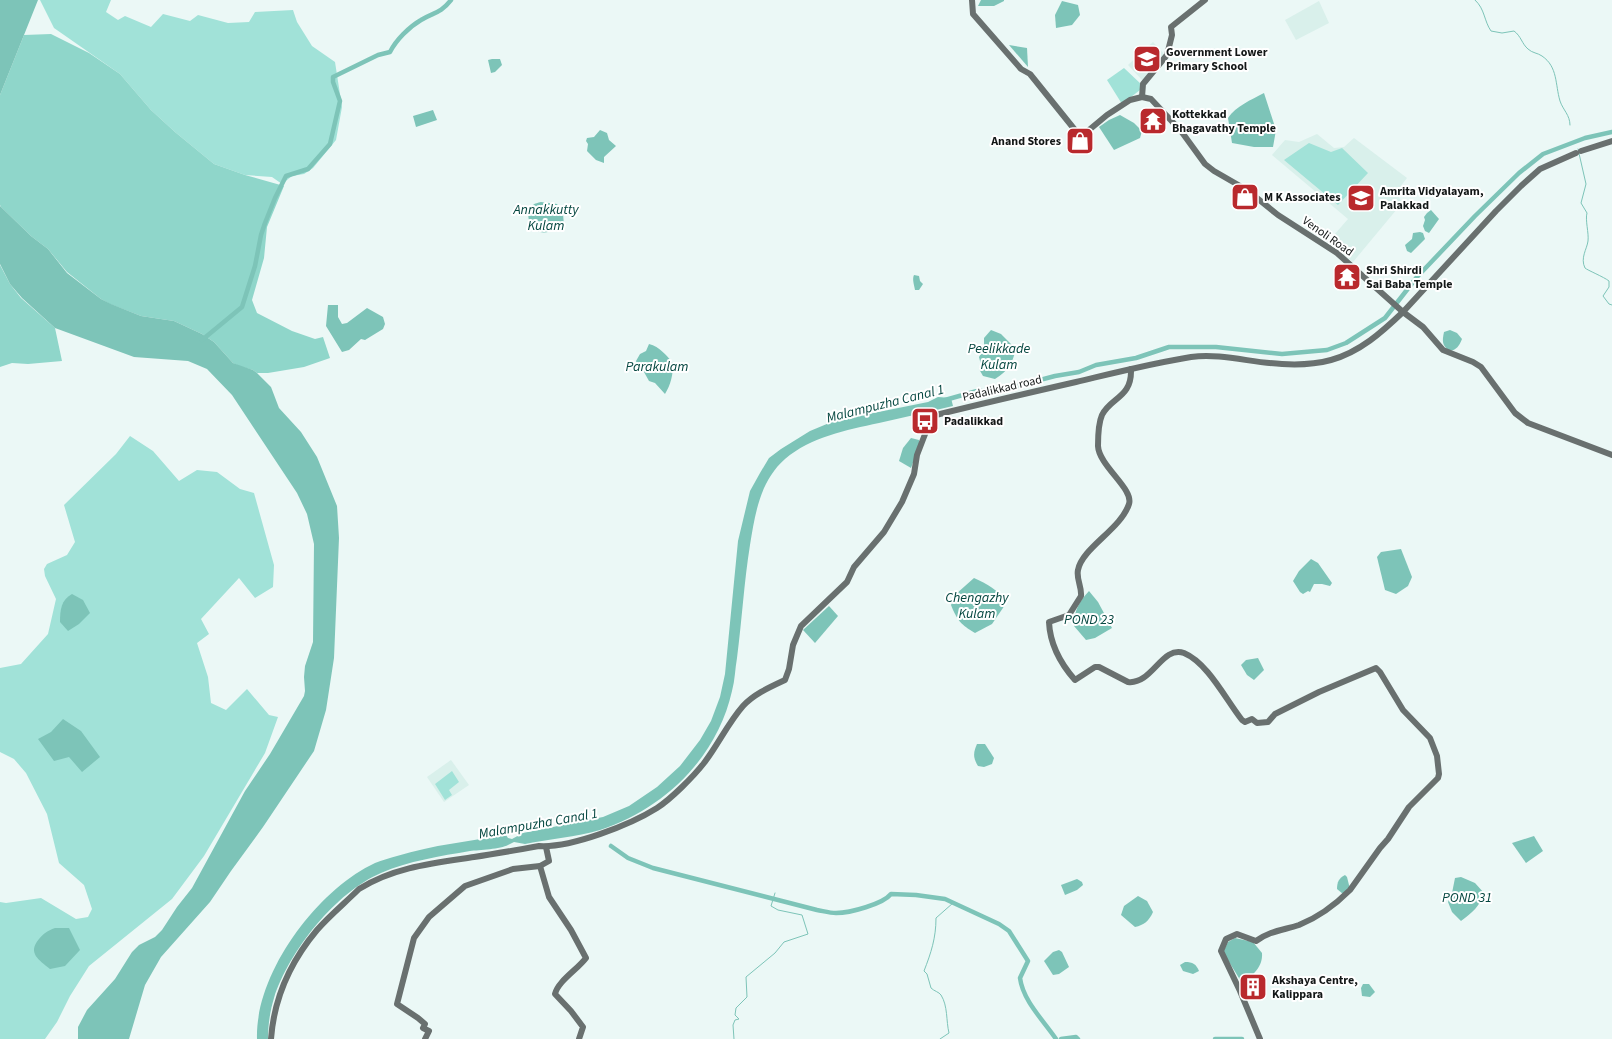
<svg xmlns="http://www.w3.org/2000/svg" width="1612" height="1039" font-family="'Source Sans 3',sans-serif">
<rect width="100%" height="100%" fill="#ebf8f6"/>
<g fill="#d9f0eb">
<path d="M1319 1 1329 23 1296 40 1285 20Z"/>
<path d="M1153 42 1164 54 1143 81 1128 65Z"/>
<path d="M1317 134 1334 148 1344 147 1354 138 1407 178 1396 192 1402 203 1353 262 1328 242 1348 219 1272 155 1285 140 1299 142Z"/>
<path d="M451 760 469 785 444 802 427 777Z"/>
</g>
<g fill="#a1e2d8">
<path d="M40 0H111L106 12 118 20 125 16 151 27 163 14 190 21 198 15 228 23 249 22 255 12 293 10 297 22 312 46 335 62 342 107 336 140 313 168 304 174 292 176 282 184 272 177 245 175 214 164 175 132 151 110 120 74 54 28Z"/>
<path d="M1124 68 1142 85 1140 90 1122 104 1107 80Z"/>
<path d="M1309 143 1331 152 1342 148 1368 173 1338 205 1284 160Z"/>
<path d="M130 436 153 451 179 481 197 470 217 472 240 489 254 493 274 565 273 587 255 598 239 578 201 619 209 634 197 643 208 677 211 703 226 710 247 689 269 715 278 717 265 753 204 856 172 899 89 966 70 996 57 1022 45 1039H0V902L6 903 41 898 76 919 88 917 92 909 84 885 59 863 47 814 26 773 14 759 0 752V668L21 664 48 634 56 599 45 576 44 569 47 564 67 555 75 542 64 505 116 454Z"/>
<path d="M452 771 459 782 449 790 452 795 445 800 435 784Z"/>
</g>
<g fill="#8fd6ca">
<path d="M51 34 89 53 120 74 151 110 175 132 214 164 245 175 284 186 267 227 264 258 252 300 257 313 292 331 315 339 323 337 330 358 304 367 268 373H257L253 370 239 366 233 363 214 342 202 334 174 321 141 316 110 304 101 299 67 272 48 249 31 236 1 207 0 205V95L24 35Z"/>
<path d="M0 265 10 284 21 298 55 328 62 361 28 364 12 363 0 367Z"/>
</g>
<g fill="#7dc4b8">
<path d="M0 0H38L0 95Z"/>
<path d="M981 0H1004V1L994 6H978Z"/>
<path d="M1062 1 1078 5 1080 15 1072 25 1056 28 1055 15Z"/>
<path d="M1009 45 1027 48 1028 67Z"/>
<path d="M492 59H500L502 65 495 72 491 73 488 60Z"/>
<path d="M1264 93 1276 130 1273 147H1254L1232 143 1228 118C1236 106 1251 100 1264 93Z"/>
<path d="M433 110 437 120 416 127 413 116Z"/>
<path d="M1120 115 1134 123 1142 131 1140 138 1114 150 1099 127 1109 120Z"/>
<path d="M600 130 607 133 609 140 616 146 604 157V163L596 160 587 151 588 144 586 141 587 138 594 137Z"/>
<path d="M541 202 557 204 563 214 564 225C557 229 548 234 540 232 529 229 524 212 533 205 535 203 538 203 541 202Z"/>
<path d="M0 206 31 236 48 249 67 273 101 299 111 304 141 316 174 321 202 334 214 342 233 363 253 370 257 373 271 387 279 408 301 432 317 457 337 506 339 538 334 658 326 710 314 751 263 827 231 871 210 902 161 957 145 985 129 1039H78V1027L87 1010 115 979 132 952 139 945 155 937 162 930 177 907 192 888 245 791 270 754 304 696 305 691 304 677 305 666 313 642 314 544 307 514 297 493 232 395 207 369 188 361 134 357 55 328 22 298 10 284 0 264Z"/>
<path d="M1431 210 1439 219 1429 233 1425 231 1423 226 1425 220 1424 217 1427 213Z"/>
<path d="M1420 232 1423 233 1425 239 1411 253 1407 251 1405 245 1412 239 1413 233Z"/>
<path d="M914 275 919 276 920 281 923 284 919 290H915C914 284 912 279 914 275Z"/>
<path d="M328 305H338V317L342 324 347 323 367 308 383 317 385 324 383 329 365 340 361 339 349 350 342 352 326 326Z"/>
<path d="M991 330 1001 334 1016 349C1012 364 1008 371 995 379L983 376 979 369 981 365 979 357 984 349V338Z"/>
<path d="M1450 330 1457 333 1462 339C1459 346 1457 350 1449 351 1442 345 1442 341 1444 332Z"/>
<path d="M649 344C660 347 666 355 673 363 673 375 671 384 665 394L655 383 649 381 644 372 638 368 636 361 640 354 646 351Z"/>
<path d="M938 397 951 398 953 406C929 412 904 417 879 423 846 430 811 437 785 459 760 481 755 514 750 545 744 582 742 620 737 658 735 669 735 680 732 691 717 758 664 809 600 830 576 837 549 839 525 844L514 842C512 843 510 844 508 845 501 849 479 850 470 851 441 856 408 861 381 873 336 892 289 951 274 998 270 1011 268 1025 268 1039H257C255 973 317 890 375 863 382 860 390 858 397 856 433 845 470 841 506 835L508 838 512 839 523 833 603 817 629 806 657 787 680 766 700 740 711 721 720 697 725 674 738 541 750 491 760 473 769 458 781 449 810 431 834 421 928 402Z"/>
<path d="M911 438 919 440V446L911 468 899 461 903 448Z"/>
<path d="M1401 549 1412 577 1408 586 1396 594 1385 590 1377 557 1381 552Z"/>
<path d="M1311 559 1318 563 1332 583 1330 586 1322 584H1314L1310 592 1308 591 1303 594 1300 592 1293 581 1299 571Z"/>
<path d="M974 578C987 584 998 590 1007 602L992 624 975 633C961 625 957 620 951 605L956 594Z"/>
<path d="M1089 591 1098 602 1112 628 1095 638 1086 640 1074 626C1074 610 1079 602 1089 591Z"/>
<path d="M72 594 83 600 90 613 79 624 68 631 60 622C60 610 61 600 72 594Z"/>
<path d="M829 606 838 616 815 643 803 630Z"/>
<path d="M1258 658 1264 670 1254 680 1247 675 1241 665 1246 660Z"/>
<path d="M63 719 81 731 100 757 82 772 69 757 54 761 38 739 51 732Z"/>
<path d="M977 744H985L994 758 992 764 984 767 978 766C973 758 973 753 977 744Z"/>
<path d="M1534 836 1543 851 1526 863 1512 843Z"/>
<path d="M1345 875 1347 877 1350 889 1343 894 1337 889C1337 882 1339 878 1345 875Z"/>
<path d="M1461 877 1475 883 1484 893C1480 906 1472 913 1461 921L1452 912 1448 902 1452 893 1455 878Z"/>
<path d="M1077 879 1082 882 1083 885 1077 890 1065 895 1061 885Z"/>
<path d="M1138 896 1147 901 1153 912C1149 921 1144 925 1135 927L1121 915 1124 906Z"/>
<path d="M55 928H69L80 950 65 966 50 969C39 960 27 953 39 939 44 933 47 931 55 928Z"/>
<path d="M1235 938 1253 942 1262 953C1263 967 1253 975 1242 983L1223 952 1228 942Z"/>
<path d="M1059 950 1062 952 1069 967 1059 974 1053 975 1044 961 1053 952Z"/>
<path d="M1185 962C1193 962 1196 964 1199 971L1193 974 1183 971 1180 965Z"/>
<path d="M1363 984H1369L1375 992 1370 997 1362 996 1361 988Z"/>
</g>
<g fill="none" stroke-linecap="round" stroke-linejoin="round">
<g stroke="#7dc4b8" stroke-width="1">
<path d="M1475 0C1485 9 1484 21 1491 31L1502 33 1514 31C1521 36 1522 44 1528 49 1532 53 1538 53 1542 56 1558 67 1555 84 1560 101 1563 110 1570 115 1570 125"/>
<path d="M1578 149 1586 184 1581 203 1587 213C1585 220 1589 233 1588 241 1587 249 1580 258 1585 268 1587 270 1604 277 1609 281V287L1603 296 1609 304 1612 305"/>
<path d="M734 1039 733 1025 735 1020 739 1019 735 1015 736 1008 747 997 746 977 775 953 784 942 808 934 802 915 778 910 771 906 775 893"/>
<path d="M940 1039 949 1033C946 1021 948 1006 941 995 939 992 934 991 931 988L927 974 924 971C931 953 936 938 936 918L953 903"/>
</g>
<g stroke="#7dc4b8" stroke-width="4.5">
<path d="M202 340 242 307 255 266 261 235 265 223 275 198 286 176 308 169 330 144 340 101 333 82V77L378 55 390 52C396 40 409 27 421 20 434 12 440 14 451 0"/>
<path d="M945 400 977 391H998L1055 376 1079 372 1096 365 1136 358 1169 347H1216L1282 354 1327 350 1346 343 1385 318 1417 277 1475 216 1519 173 1543 154 1585 138 1612 132"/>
<path d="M611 846 628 858 653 868 817 910C823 911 830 913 836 913 850 913 883 904 891 894L916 895 945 899 999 924 1009 931 1028 961 1020 978C1023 1001 1044 1021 1056 1039"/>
<path d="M1061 1039 1076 1037 1078 1039"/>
<path d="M1215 1039H1242"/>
</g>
<g stroke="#69706f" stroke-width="6">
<path d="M972 0 973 14 1021 69 1030 74 1075 130 1083 135 1107 115 1130 100 1142 97 1151 99 1181 131 1205 164 1214 171 1247 190 1278 215 1337 253 1403 312 1423 327 1443 350 1473 362 1481 367 1515 413 1528 423 1612 455"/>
<path d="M1142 97 1143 84 1167 55 1172 35 1171 27 1205 0"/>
<path d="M1581 151 1612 141"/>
<path d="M1131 369C1132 398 1111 397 1102 415 1098 424 1098 437 1098 446 1099 466 1134 489 1129 504 1121 529 1082 548 1078 570 1076 579 1082 587 1081 596L1069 615 1049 622C1050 645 1060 663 1075 680L1095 667H1099L1128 682C1152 685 1162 645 1184 653 1208 663 1226 700 1242 720L1245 722 1252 719 1257 723 1268 722 1275 714 1319 692 1376 668 1380 672 1403 710 1430 738 1437 756 1439 774 1438 778 1409 807 1388 839 1380 848 1350 890C1335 905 1319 917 1299 925 1284 930 1269 931 1256 941L1237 934 1226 939 1221 951 1240 991 1260 1039"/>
<path d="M540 866 549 897 571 930 586 958C578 969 558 981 555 994L571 1011 583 1027 579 1039"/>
<path d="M271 1039C274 998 291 961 317 930 330 915 346 902 359 889 394 867 434 863 474 857 495 854 517 850 539 846 571 848 630 825 657 808 671 799 694 776 704 763 718 745 728 723 743 706 754 694 770 687 785 680L789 669 793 645 801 626 847 582 854 567 884 532 902 502 914 474 917 455 932 416C980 404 1028 393 1076 382 1114 373 1153 363 1191 357 1222 353 1252 363 1282 364 1298 365 1316 364 1331 360 1360 352 1382 332 1403 312L1496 211 1521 186 1540 169 1576 153"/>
<path d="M425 1039 429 1031 423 1028 425 1024 418 1018 397 1004 414 938 429 917 465 886 513 869 540 866 549 861 546 847"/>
</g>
</g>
<defs>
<symbol id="school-square" viewBox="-11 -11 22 22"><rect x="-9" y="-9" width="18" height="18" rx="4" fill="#b9292d" stroke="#fff"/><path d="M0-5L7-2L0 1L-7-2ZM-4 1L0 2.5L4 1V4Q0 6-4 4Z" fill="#fff"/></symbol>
<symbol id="temple-square" viewBox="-11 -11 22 22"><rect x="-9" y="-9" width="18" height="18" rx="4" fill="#b9292d" stroke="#fff"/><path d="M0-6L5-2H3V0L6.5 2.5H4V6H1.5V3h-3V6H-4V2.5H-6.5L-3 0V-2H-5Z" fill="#fff"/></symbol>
<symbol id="shop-square" viewBox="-11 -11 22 22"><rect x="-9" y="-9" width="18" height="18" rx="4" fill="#b9292d" stroke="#fff"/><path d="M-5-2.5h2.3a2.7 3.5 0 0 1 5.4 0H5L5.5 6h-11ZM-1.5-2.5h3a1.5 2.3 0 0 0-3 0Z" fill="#fff"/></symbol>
<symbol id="bus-square" viewBox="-11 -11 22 22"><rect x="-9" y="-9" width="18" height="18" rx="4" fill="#b9292d" stroke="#fff"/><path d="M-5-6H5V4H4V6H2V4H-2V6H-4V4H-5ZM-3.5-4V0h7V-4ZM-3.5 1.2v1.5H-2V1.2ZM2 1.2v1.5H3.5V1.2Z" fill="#fff"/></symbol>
<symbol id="building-square" viewBox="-11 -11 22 22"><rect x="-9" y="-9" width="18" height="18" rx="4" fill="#b9292d" stroke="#fff"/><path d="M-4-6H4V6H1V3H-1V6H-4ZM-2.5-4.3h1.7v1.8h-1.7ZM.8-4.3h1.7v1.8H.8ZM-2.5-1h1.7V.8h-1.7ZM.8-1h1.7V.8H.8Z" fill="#fff"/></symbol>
</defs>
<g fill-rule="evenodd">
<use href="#school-square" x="1131" y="43" width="32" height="32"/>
<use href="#temple-square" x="1137" y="105" width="32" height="32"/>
<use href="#shop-square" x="1064" y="125" width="32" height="32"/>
<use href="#shop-square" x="1229" y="181" width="32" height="32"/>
<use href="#school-square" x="1345" y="182" width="32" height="32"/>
<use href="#temple-square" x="1331" y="261" width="32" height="32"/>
<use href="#bus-square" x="909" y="405" width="32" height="32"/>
<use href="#building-square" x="1237" y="971" width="32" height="32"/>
</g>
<g text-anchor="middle" stroke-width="4" stroke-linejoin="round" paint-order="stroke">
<g font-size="12" font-weight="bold" fill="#131717" stroke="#fff" text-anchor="start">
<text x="1166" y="56">Government Lower<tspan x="1166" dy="14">Primary School</tspan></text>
<text x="1172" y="118">Kottekkad<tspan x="1172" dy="14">Bhagavathy Temple</tspan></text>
<text x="1061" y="145" text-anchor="end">Anand Stores</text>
<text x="1380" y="195">Amrita Vidyalayam,<tspan x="1380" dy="14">Palakkad</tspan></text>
<text x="1264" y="201">M K Associates</text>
<text x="1366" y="274">Shri Shirdi<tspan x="1366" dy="14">Sai Baba Temple</tspan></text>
<text x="944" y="425">Padalikkad</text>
<text x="1272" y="984">Akshaya Centre,<tspan x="1272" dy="14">Kalippara</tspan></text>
</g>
<g font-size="12" fill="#131717" stroke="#fff">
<text transform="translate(1328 236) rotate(35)" y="4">Venoli Road</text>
<text transform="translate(1002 388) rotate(-13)" y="4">Padalikkad road</text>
</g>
<g font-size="14" font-style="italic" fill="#054740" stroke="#fff">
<text x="546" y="214">Annakkutty<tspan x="546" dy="16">Kulam</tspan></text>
<text x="999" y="353">Peelikkade<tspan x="999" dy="16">Kulam</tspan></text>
<text x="657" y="371">Parakulam</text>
<text transform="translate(885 403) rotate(-14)" y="5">Malampuzha Canal 1</text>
<text x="977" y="602">Chengazhy<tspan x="977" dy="16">Kulam</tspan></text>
<text x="1089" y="624">POND 23</text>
<text transform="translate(538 823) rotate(-10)" y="5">Malampuzha Canal 1</text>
<text x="1467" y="902">POND 31</text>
</g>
</g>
</svg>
